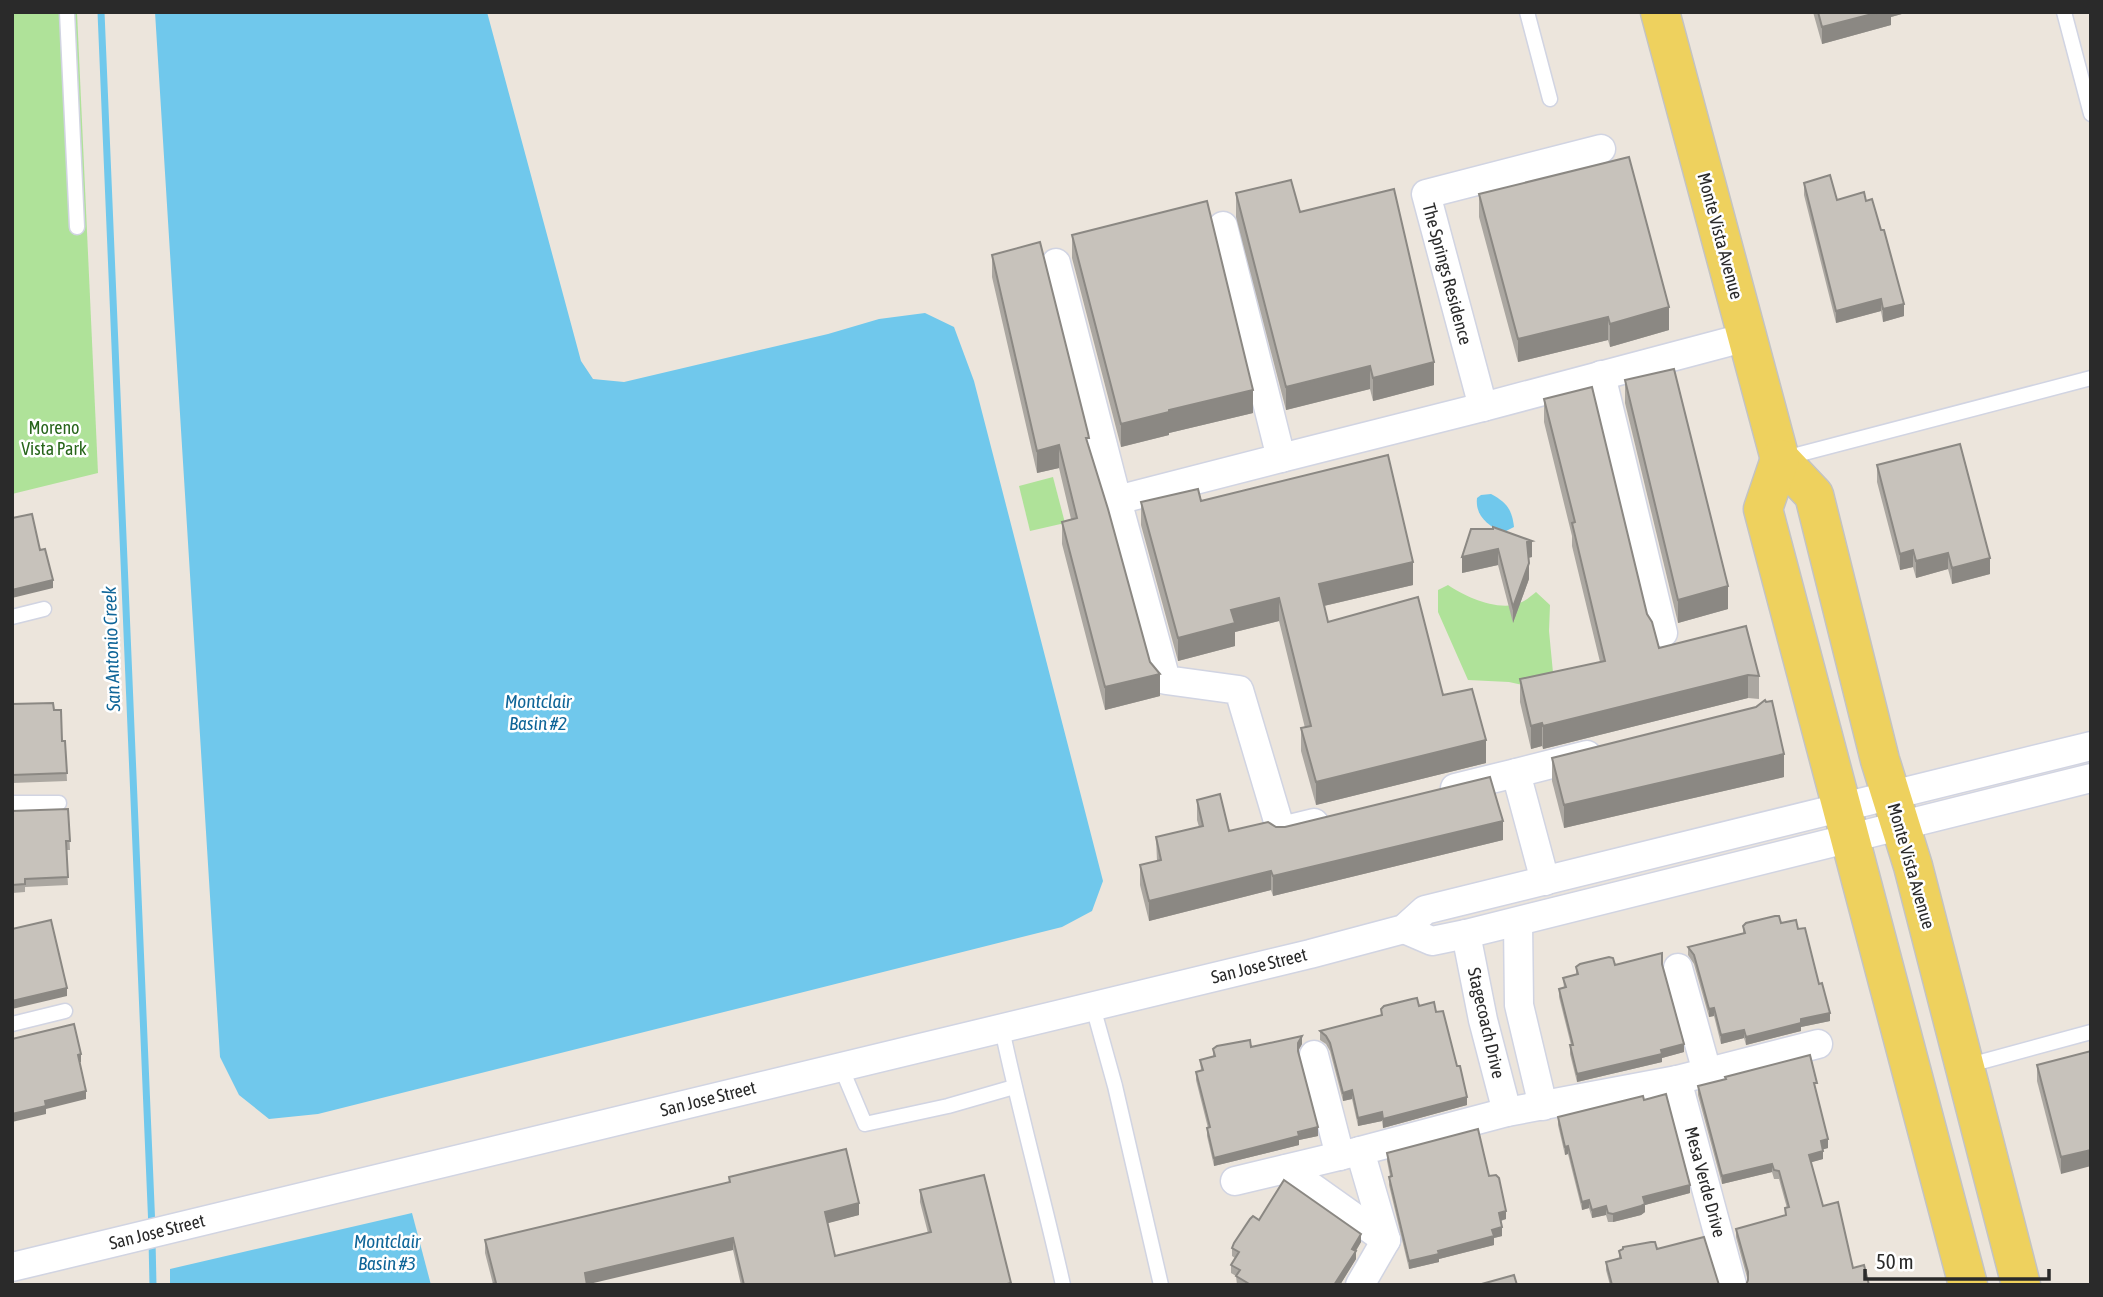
<svg xmlns="http://www.w3.org/2000/svg" width="2103" height="1297" font-family="'Asap Condensed',sans-serif">
<rect width="100%" height="100%" fill="#ece5dc"/>
<g fill="#afe299">
<path d="M12 12H77L98 473 12 494Z"/>
<path d="M1053 477 1065 523 1030 531 1019 486Z"/>
<path d="M1448 585C1465 597 1501 613 1522 602 1527 600 1532 595 1536 592L1550 605 1549 631 1554 683 1537 688 1509 682 1468 680 1438 612V590Z"/>
</g>
<g fill="#70c8ec">
<path d="M155 12H487L581 361 593 379 624 382 828 334 879 319 925 313 954 327 974 381 1103 881 1092 911 1062 927 318 1114 269 1119 239 1095 220 1057Z"/>
<path d="M1491 494C1506 502 1512 509 1514 527L1502 533C1488 525 1475 516 1477 498L1481 495Z"/>
<path d="M412 1213 431 1285H170V1269Z"/>
</g>
<g fill="none" stroke-linecap="round" stroke-linejoin="round">
<g stroke="#70c8ec" stroke-width="7">
<path d="M101 12 152 1229"/>
<path d="M152 1240 153 1285"/>
</g>
<defs>
<g id="service">
<path d="M67 12 77 227"/>
<path d="M1527 12 1550 99"/>
<path d="M2064 12 2091 114"/>
<path d="M1785 458 2091 378"/>
<path d="M12 617 44 609"/>
<path d="M12 803H59"/>
<path d="M1093 1007 1115 1086 1161 1285"/>
<path d="M12 1024 65 1011"/>
<path d="M1002 1029C1020 1115 1044 1199 1063 1285"/>
<path d="M1966 1066 2091 1032"/>
<path d="M841 1067 865 1124 948 1106 1014 1087"/>
</g>
<g id="minor">
<path d="M1601 149 1426 194 1483 407 1747 337"/>
<path d="M1223 226 1281 458 1483 407"/>
<path d="M1056 263 1117 500 1281 458"/>
<path d="M1601 375 1663 633"/>
<path d="M1117 500 1166 680 1239 690 1281 831 1314 823"/>
<path d="M1455 788 1516 773"/>
<path d="M1545 881 1516 773 1587 755"/>
<path d="M1518 922 1519 1005 1543 1106"/>
<path d="M1404 929 1432 941 1466 934 2091 778"/>
<path d="M1466 934 1483 1020 1507 1112"/>
<path d="M1678 968 1707 1072"/>
<path d="M1314 1055 1340 1156"/>
<path d="M1677 1080 1732 1285"/>
<path d="M1286 1169 1386 1240"/>
<path d="M1235 1181 1360 1151"/>
<path d="M1386 1240 1360 1151 1507 1112 1677 1080 1818 1044"/>
<path d="M12 1267 1310 954 1404 929 1425 910 2091 746"/>
<path d="M1360 1285 1386 1240"/>
</g>
<g id="primary">
<path d="M1660 12 1780 459 1814 495 1880 760 1913 866 2021 1285"/>
<path d="M1780 459 1763 509 1968 1285"/>
</g>
</defs>
<use href="#service" stroke="#d1d4e2" stroke-width="17"/>
<use href="#minor" stroke="#d1d4e2" stroke-width="31"/>
<use href="#primary" stroke="#c3c3c3" stroke-width="41"/>
<use href="#service" stroke="#fff" stroke-width="14"/>
<use href="#minor" stroke="#fff" stroke-width="28"/>
<use href="#primary" stroke="#eed15e" stroke-width="38"/>
</g>
<g fill="#aba7a1">
<path d="M1813 12H1909L1891 17V25L1822 44Z"/>
<path d="M1804 183 1837 200 1904 316 1883 322 1881 311 1836 323 1804 195Z"/>
<path d="M1236 193 1300 212 1434 385 1373 401 1370 389 1286 410 1236 217Z"/>
<path d="M1479 194 1669 330 1610 347 1608 340 1518 362 1479 217Z"/>
<path d="M1072 235 1253 413 1169 433V435L1121 447 1072 258Z"/>
<path d="M992 255 1089 446 1160 696 1105 710 1062 544V522L1071 519 1059 468 1037 473 992 277Z"/>
<path d="M1625 380 1728 609 1678 623 1625 403Z"/>
<path d="M1544 399 1647 614 1659 648 1759 676V699L1748 698 1543 749 1542 746 1531 749 1520 702V679L1600 662 1572 546V536L1544 422Z"/>
<path d="M1877 465 1990 574 1952 584 1948 569 1916 578 1913 567 1900 570 1877 482Z"/>
<path d="M1201 501 1413 585 1324 606 1328 622 1443 695 1486 763 1316 805 1301 751V728H1305L1279 621 1235 632V646L1178 661 1141 525V502Z"/>
<path d="M1471 529 1532 557 1528 558 1529 579 1513 623 1498 565 1462 573Z"/>
<path d="M12 704 54 710 62 741H65L67 781 12 783Z"/>
<path d="M1552 758 1784 777 1564 828 1552 781Z"/>
<path d="M1197 800 1229 831 1276 827 1503 840 1273 896 1271 890 1149 921 1140 885V865L1157 861 1156 837 1199 827 1197 820Z"/>
<path d="M68 809 70 850H66L68 885 25 887V892L12 893V811Z"/>
<path d="M1781 923 1798 929 1819 984 1830 1021 1801 1027V1031L1746 1045 1744 1038 1721 1044 1714 1016 1709 1017 1694 964 1688 955V947L1743 933V926Z"/>
<path d="M1615 965H1662L1684 1052 1662 1058V1062L1577 1082 1570 1054V1045H1571L1559 997V989L1564 988 1563 978 1576 974V967Z"/>
<path d="M1419 1006 1436 1012 1457 1066 1467 1105 1383 1128 1382 1121 1358 1126 1352 1099 1343 1101 1330 1051 1326 1044 1320 1040V1031L1381 1016V1009Z"/>
<path d="M1302 1044 1298 1051 1318 1136 1299 1140V1145L1214 1166 1207 1136V1128H1208L1196 1080V1072L1201 1070 1200 1060 1213 1057V1049Z"/>
<path d="M2091 1051 2061 1174 2037 1081V1065Z"/>
<path d="M1698 1086 1817 1091H1816L1828 1148 1823 1149V1159L1811 1162 1823 1206 1853 1268 1748 1281 1736 1237V1229L1785 1215V1208H1787L1779 1179H1774L1772 1172 1722 1184 1698 1095Z"/>
<path d="M1644 1100 1690 1193 1645 1205V1212L1641 1215 1613 1222H1608L1606 1215 1592 1218 1589 1208 1582 1210 1568 1154 1565 1155 1558 1125V1117Z"/>
<path d="M1387 1153 1489 1176 1506 1219 1501 1221 1502 1236 1494 1238V1245L1439 1259V1262L1409 1269 1389 1185 1390 1176 1387 1161Z"/>
<path d="M729 1177 859 1215 827 1223 835 1256 928 1233 920 1202V1190L1011 1285H741L733 1250 493 1284 485 1253V1240L729 1182Z"/>
<path d="M1259 1220 1361 1242 1356 1251V1259L1340 1285H1237L1236 1276 1231 1273V1265L1235 1258 1232 1256V1248Z"/>
<path d="M1657 1249 1719 1285H1610L1606 1270V1262L1619 1259V1251Z"/>
</g>
<g fill="#8b8883">
<path d="M1880 12H1909L1891 17V25L1822 44V27Z"/>
<path d="M1881 299V311L1836 323V311Z"/>
<path d="M1904 304V316L1883 322V309Z"/>
<path d="M1669 307V330L1610 347V324Z"/>
<path d="M1608 317V340L1518 362V339Z"/>
<path d="M1434 362V385L1373 401V378Z"/>
<path d="M1370 366V389L1286 410V387Z"/>
<path d="M1253 390V413L1169 433V435L1121 447V424L1169 410Z"/>
<path d="M1059 445V468L1037 473V451Z"/>
<path d="M1532 541V557L1527 558V542Z"/>
<path d="M1498 549V565L1462 573V557Z"/>
<path d="M1913 550V567L1900 570V554Z"/>
<path d="M1948 553V569L1916 578V561Z"/>
<path d="M1990 558V574L1952 584V568Z"/>
<path d="M1413 562V585L1319 607V584Z"/>
<path d="M1529 563V579L1513 623V607Z"/>
<path d="M53 580V588L12 598V590Z"/>
<path d="M1728 586V609L1678 623V600Z"/>
<path d="M1279 598V621L1235 632V646L1178 661V638L1231 610Z"/>
<path d="M1160 674V696L1105 710V687Z"/>
<path d="M1748 675V698L1543 749V726Z"/>
<path d="M1542 723V746L1531 749V726Z"/>
<path d="M1486 740V763L1316 805V782Z"/>
<path d="M1784 754V777L1564 828V805Z"/>
<path d="M1503 821V840L1273 896V876Z"/>
<path d="M1271 871V890L1149 921V901Z"/>
<path d="M67 988V996L12 1009V1001Z"/>
<path d="M1714 1008V1016L1709 1017V1009Z"/>
<path d="M1830 1013V1021L1801 1027V1031L1746 1045V1037L1801 1019Z"/>
<path d="M1744 1030V1038L1721 1044V1035Z"/>
<path d="M1302 1036V1044L1298 1051V1043Z"/>
<path d="M1684 1044V1052L1662 1058V1062L1577 1082V1074Z"/>
<path d="M81 1054V1062L78 1063V1055Z"/>
<path d="M1352 1090V1099L1343 1101V1093Z"/>
<path d="M86 1091V1099L46 1109V1114L12 1122V1114L45 1101Z"/>
<path d="M1467 1097V1105L1383 1128V1119Z"/>
<path d="M1382 1112V1121L1358 1126V1118Z"/>
<path d="M1318 1127V1136L1299 1140V1145L1214 1166V1158Z"/>
<path d="M1828 1139V1148L1821 1150V1141Z"/>
<path d="M1568 1146V1154L1565 1155V1147Z"/>
<path d="M2091 1150V1166L2061 1174V1157Z"/>
<path d="M1823 1151V1159L1809 1163V1155Z"/>
<path d="M1772 1164V1172L1722 1184V1176Z"/>
<path d="M1690 1185V1193L1645 1205V1212L1641 1215 1613 1222V1214L1643 1197Z"/>
<path d="M1589 1200V1208L1582 1210V1202Z"/>
<path d="M859 1203V1215L825 1224V1212Z"/>
<path d="M1606 1206V1215L1592 1218V1210Z"/>
<path d="M1506 1211V1219L1499 1221V1213Z"/>
<path d="M1502 1227V1236L1494 1238V1245L1439 1259V1262L1409 1269V1261L1492 1230Z"/>
<path d="M1361 1234V1242L1352 1257 1356 1251V1259L1340 1285H1334L1352 1249Z"/>
<path d="M733 1238V1250L585 1285V1273Z"/>
</g>
<g fill="#c7c2bb" stroke="#8b8883" stroke-width="2">
<path d="M1818 12H1880L1822 27Z"/>
<path d="M1629 157 1669 307 1610 324 1608 317 1518 339 1479 194Z"/>
<path d="M1830 175 1837 200 1864 192 1866 201 1872 199 1881 230H1884L1904 304 1883 309 1881 299 1836 311 1804 183Z"/>
<path d="M1291 180 1300 212 1394 189 1434 362 1373 378 1370 366 1286 387 1236 193Z"/>
<path d="M1207 201 1253 390 1169 410V412L1121 424 1072 235Z"/>
<path d="M1040 242 1088 433 1089 438H1086L1108 509 1150 662 1160 674 1105 687 1062 522 1077 518 1059 445 1037 451 992 255Z"/>
<path d="M1674 369 1728 586 1678 600 1625 380Z"/>
<path d="M1592 387 1647 614 1652 622 1659 648 1746 626 1759 676 1748 675 1543 726 1542 723 1531 726 1520 679 1605 661 1572 523 1575 522 1544 399Z"/>
<path d="M1960 444 1990 558 1952 568 1948 553 1916 561 1913 550 1900 554 1877 465Z"/>
<path d="M1388 455 1413 562 1319 584 1328 622 1418 597 1443 695 1472 689 1486 740 1316 782 1301 728 1311 726 1279 598 1231 610 1235 623 1178 638 1141 502 1198 489 1201 501Z"/>
<path d="M32 514 40 550 45 549 53 580 12 590V518Z"/>
<path d="M1493 527 1532 541 1527 542 1529 563 1513 607 1498 549 1462 557 1471 529H1493Z"/>
<path d="M1765 700 1766 702 1772 701 1784 754 1564 805 1552 758 1756 707Z"/>
<path d="M53 703 54 710H61L62 741H65L67 773 12 775V704Z"/>
<path d="M1490 777 1503 821 1273 876 1271 871 1149 901 1140 865 1161 860 1156 837 1203 826 1197 800 1220 794 1229 831 1268 822 1276 827H1285Z"/>
<path d="M68 809 70 841H66L68 877 25 879V884L12 885V811Z"/>
<path d="M1775 916H1779L1781 923 1796 920 1798 929 1805 928 1819 984 1822 983 1830 1013 1801 1019V1023L1746 1037 1744 1030 1721 1035 1714 1008 1709 1009 1694 955 1688 947 1745 933 1743 926 1746 923Z"/>
<path d="M51 920 67 988 12 1001V929Z"/>
<path d="M1662 953V964L1684 1044 1661 1050 1662 1054 1577 1074 1570 1045H1573L1559 989 1566 987 1563 978 1578 974 1576 967 1580 964 1609 957 1613 958 1615 965Z"/>
<path d="M1417 998 1419 1006 1434 1002 1436 1012 1443 1011 1457 1066H1460L1467 1097 1383 1119 1382 1112 1358 1118 1352 1090 1343 1093 1330 1043 1326 1036 1320 1031 1382 1015 1381 1009 1384 1006 1412 999Z"/>
<path d="M74 1024 81 1054 78 1055 86 1091 45 1101 46 1106 12 1114V1039Z"/>
<path d="M1302 1036 1298 1043V1051L1318 1127 1298 1132 1299 1136 1214 1158 1207 1128 1210 1127 1196 1072 1203 1070 1200 1060 1215 1056 1213 1049 1217 1046 1250 1040 1251 1047Z"/>
<path d="M2091 1051V1150L2061 1157 2037 1065Z"/>
<path d="M1810 1055 1817 1083H1814L1828 1139 1821 1141 1823 1151 1809 1155 1823 1206 1838 1202 1853 1268 1864 1265 1869 1285H1746L1748 1280V1272L1736 1229 1786 1215 1785 1208 1789 1207 1779 1171 1774 1170 1772 1164 1722 1176 1698 1086 1726 1079 1725 1077Z"/>
<path d="M1666 1094 1690 1185 1643 1197 1645 1204 1641 1206 1613 1214 1608 1213 1606 1206 1592 1210 1589 1200 1582 1202 1568 1146 1565 1147 1558 1117 1643 1096 1644 1100Z"/>
<path d="M1478 1129 1489 1176 1496 1175 1499 1178 1506 1211 1499 1213 1502 1227 1492 1230 1494 1236 1438 1251 1439 1254 1409 1261 1389 1177 1392 1176 1387 1153Z"/>
<path d="M846 1149 859 1203 825 1212 835 1256 931 1232 920 1190 984 1175 1011 1283 1003 1285H744L733 1238 585 1273 587 1285H492V1284L496 1283 485 1240 730 1182 729 1177Z"/>
<path d="M1284 1180 1361 1234 1352 1249 1356 1251 1334 1285H1251L1236 1276 1240 1270 1231 1265 1239 1252 1232 1248 1234 1243 1250 1219 1253 1216 1259 1220Z"/>
<path d="M1704 1237 1719 1285H1612L1606 1262 1621 1258 1619 1251 1623 1249V1247L1651 1242H1655L1657 1249Z"/>
<path d="M1514 1275 1517 1285H1478Z"/>
</g>
<g text-anchor="middle" stroke-width="5" stroke-linejoin="round" paint-order="stroke">
<g font-size="18" fill="#2a2a2a" stroke="#fff">
<text transform="translate(1720 236) rotate(75)" y="6">Monte Vista Avenue</text>
<text transform="translate(1447 274) rotate(75)" y="6">The Springs Residence</text>
<text transform="translate(1911 866) rotate(74)" y="6">Monte Vista Avenue</text>
<text transform="translate(1259 966) rotate(-14)" y="6">San Jose Street</text>
<text transform="translate(1486 1023) rotate(77)" y="6">Stagecoach Drive</text>
<text transform="translate(708 1099) rotate(-14)" y="6">San Jose Street</text>
<text transform="translate(1705 1182) rotate(75)" y="6">Mesa Verde Drive</text>
<text transform="translate(157 1232) rotate(-14)" y="6">San Jose Street</text>
</g>
<g font-size="18" fill="#28651b" stroke="#fff">
<text x="54" y="434">Moreno<tspan x="54" dy="21">Vista Park</tspan></text>
</g>
<g font-size="19" font-style="italic" fill="#0f6598" stroke="#fff">
<text transform="translate(111 649) rotate(-92)" y="7">San Antonio Creek</text>
<text x="538" y="708">Montclair<tspan x="538" dy="22">Basin #2</tspan></text>
<text x="387" y="1248">Montclair<tspan x="387" dy="22">Basin #3</tspan></text>
</g>
</g>
<rect width="2103" height="1297" fill="none" stroke="#2a2a2a" stroke-width="28"/>
<path d="M1865 1269v10h184v-10" fill="none" stroke="#2a2a2a" stroke-width="3.5"/>
<text x="1876" y="1269" font-size="21" fill="#2a2a2a" stroke="#ffffff" stroke-width="5" paint-order="stroke">50 m</text>
</svg>
